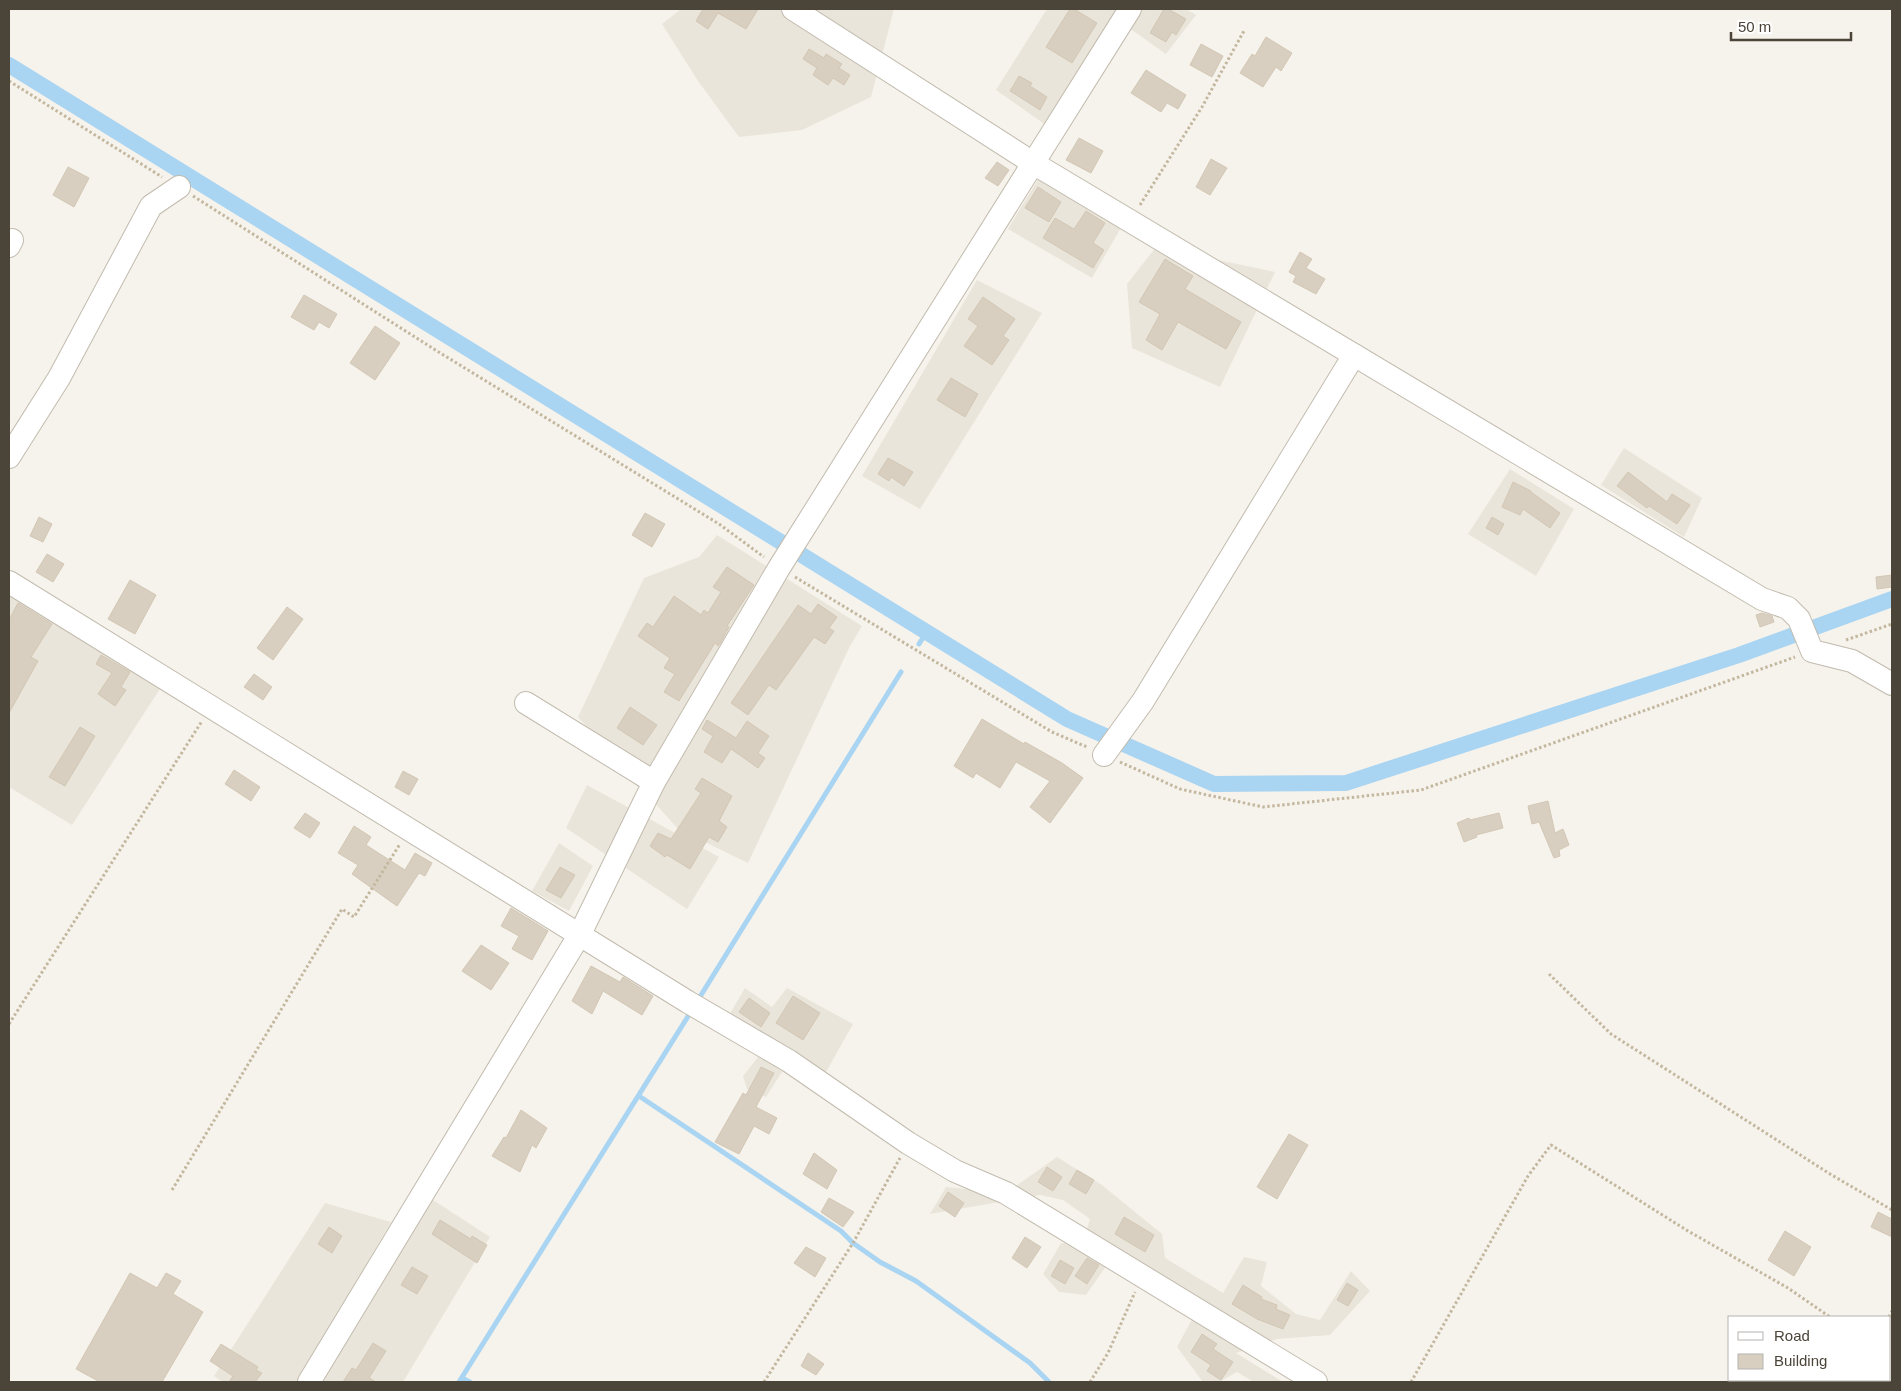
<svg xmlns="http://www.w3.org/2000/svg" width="1901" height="1391" font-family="Helvetica,sans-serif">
<rect width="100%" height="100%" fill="#f6f3ec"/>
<g fill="#eae5da">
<path d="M681 9H894L871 97 802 130 739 137 698 81 662 24Z"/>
<path d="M1047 9H1186L1196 15 1166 54 1122 23 1050 128 996 90Z"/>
<path d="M1039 178 1122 226 1092 278 1008 229Z"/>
<path d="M1156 247 1275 272 1220 387 1132 348 1127 284Z"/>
<path d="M977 280 1042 313 920 509 862 476Z"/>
<path d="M1624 448 1702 498 1684 537 1601 485Z"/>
<path d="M1510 469 1574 509 1536 576 1468 534Z"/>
<path d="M717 535 862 626 849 648 748 863 678 829 578 717 644 578 699 557Z"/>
<path d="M9 587 165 681 72 825 9 787Z"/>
<path d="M587 785 719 857 687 909 566 828Z"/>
<path d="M559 843 593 866 569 911 532 891Z"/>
<path d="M745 988 772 1007 787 988 853 1024 826 1072 789 1061 766 1097 747 1089 743 1076 766 1047 725 1022Z"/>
<path d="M1057 1157 1102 1185 1162 1234 1165 1258 1223 1293 1244 1257 1267 1262 1261 1286 1296 1314 1320 1320 1351 1271 1370 1291 1330 1335 1277 1339 1236 1353 1283 1382H1254L1237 1372 1219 1382H1203L1177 1347 1196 1312 1109 1262 1086 1295 1059 1292 1043 1274 1061 1243 1082 1245 1090 1219 1063 1200 1040 1195 930 1214 946 1187 1006 1193Z"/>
<path d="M430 1198 490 1237 403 1382H322Z"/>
<path d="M325 1203 391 1222 297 1382H223L214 1376Z"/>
</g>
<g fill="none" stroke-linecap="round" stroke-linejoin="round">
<g stroke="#a9d4f2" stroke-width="5">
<path d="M919 644 926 633"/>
<path d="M698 1000 901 672"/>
<path d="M639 1096 841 1231 853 1243 880 1262 916 1281 1030 1363 1049 1382"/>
<path d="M462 1378 470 1382"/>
<path d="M459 1382 692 1010"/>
</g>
<path stroke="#a9d4f2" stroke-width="16" d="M9 65 1067 719 1214 784 1346 783 1739 655 1892 599"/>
</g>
<g fill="#d8cfc1" stroke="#d3c7b4">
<path d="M703 9H758L746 29 718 13 708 29 696 21Z"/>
<path d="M1070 9H1074L1097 23 1072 63 1046 47Z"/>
<path d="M1164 9H1168L1186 19 1176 35 1172 32 1166 42 1150 33Z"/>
<path d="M1266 37 1292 53 1281 71 1276 67 1263 87 1240 73 1252 54 1255 56Z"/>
<path d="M1201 44 1223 56 1212 77 1190 65Z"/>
<path d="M809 49 824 58 826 54 842 64 839 68 850 75 844 85 833 78 828 85 813 75 817 68 803 59Z"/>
<path d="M1146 70 1186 95 1178 109 1167 103 1161 112 1131 93Z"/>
<path d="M1019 76 1032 83 1030 86 1047 97 1040 110 1010 91Z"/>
<path d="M1079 138 1103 151 1091 173 1066 160Z"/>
<path d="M1211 159 1227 168 1210 195 1196 187Z"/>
<path d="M997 162 1009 170 998 186 985 178Z"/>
<path d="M68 167 89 178 74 207 53 195Z"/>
<path d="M1038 187 1061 202 1049 222 1025 208Z"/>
<path d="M1086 211 1105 223 1093 243 1104 250 1093 268 1043 238 1055 218 1074 229Z"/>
<path d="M1300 252 1312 259 1306 268 1325 279 1316 294 1293 282 1296 276 1289 272Z"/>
<path d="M1165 259 1193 276 1185 289 1241 322 1226 349 1178 322 1162 350 1146 340 1160 314 1139 302Z"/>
<path d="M304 295 337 314 329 328 319 322 314 330 291 317Z"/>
<path d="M983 297 1015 319 1003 336 1009 340 992 365 964 346 978 326 968 319Z"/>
<path d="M375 326 400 343 375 380 350 363Z"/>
<path d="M951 378 978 394 965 417 937 400Z"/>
<path d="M888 458 913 472 904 486 891 477 889 481 878 474Z"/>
<path d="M1628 472 1667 502 1672 494 1690 505 1677 524 1649 506 1647 508 1617 486Z"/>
<path d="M1513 482 1531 491V492L1560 513 1550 528 1523 509 1520 515 1502 507Z"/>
<path d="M645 513 665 524 652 547 632 535Z"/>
<path d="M39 517 52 524 43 542 30 536Z"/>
<path d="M1492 517 1504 524 1498 535 1486 528Z"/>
<path d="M47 554 64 564 53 582 36 572Z"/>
<path d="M727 567 754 585 727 626 729 627 721 642 718 646 715 643 679 701 664 692 675 674 664 668 670 658 638 636 647 623 653 627 674 596 701 615 704 610 708 613 721 592 713 587Z"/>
<path d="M1892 575V587L1877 589 1876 577Z"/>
<path d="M130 580 156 595 135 634 108 619Z"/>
<path d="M18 603 52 624 31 657 38 661 9 713V620Z"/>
<path d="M818 604 837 617 829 628 834 631 825 644 814 637 776 690 769 685 748 715 731 703 798 605 811 614Z"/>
<path d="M287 607 303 619 273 660 257 648Z"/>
<path d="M1762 613 1772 616 1774 622 1760 627 1756 615Z"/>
<path d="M101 655 130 672 121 687 126 690 115 706 98 694 112 673 96 664Z"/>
<path d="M254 674 272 687 263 700 244 687Z"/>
<path d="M630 707 657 725 643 745 617 728Z"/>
<path d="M982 719 1024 744 1025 742 1062 763 1083 778 1050 823 1030 807 1050 781 1016 762 1000 788 976 773 973 778 954 766Z"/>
<path d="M707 720 736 738 747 721 769 736 758 753 765 758 758 768 731 749 722 763 704 752 713 736 702 729Z"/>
<path d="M80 727 95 736 65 786 49 777Z"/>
<path d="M234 770 260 787 251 801 225 784Z"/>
<path d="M403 771 418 779 409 795 395 787Z"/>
<path d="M702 778 732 796 719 821 727 827 718 842 709 837 690 869 667 855 665 857 650 846 658 833 671 839 701 793 695 789Z"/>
<path d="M1548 801 1555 833 1563 829 1569 845 1559 850 1560 856 1554 858 1539 822 1532 824 1528 806Z"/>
<path d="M305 813 320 823 310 838 294 828Z"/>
<path d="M1499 813 1503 828 1476 835 1477 837 1464 842 1457 823 1469 818 1470 820Z"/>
<path d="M354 826 371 837 366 845 405 870 415 853 432 863 425 876 419 873 397 906 352 874 358 865 338 853Z"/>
<path d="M560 867 575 875 561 898 546 890Z"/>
<path d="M511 908 548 931 532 960 512 949 519 936 501 926Z"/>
<path d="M481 945 509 963 491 990 462 971Z"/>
<path d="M591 966 620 982 623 977 653 996 642 1015 603 991 592 1014 572 1001Z"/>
<path d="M793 996 820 1013 803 1040 776 1023Z"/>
<path d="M749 998 770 1013 761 1027 739 1012Z"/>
<path d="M761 1067 774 1073 756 1107 777 1118 769 1134 754 1126 739 1154 715 1142 743 1093 746 1095Z"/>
<path d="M521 1110 547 1128 536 1148 532 1145 520 1172 492 1156 504 1137 506 1138Z"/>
<path d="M1289 1134 1308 1145 1277 1199 1257 1187Z"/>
<path d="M814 1153 837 1170 827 1189 803 1174Z"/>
<path d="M1047 1167 1062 1177 1053 1191 1038 1182Z"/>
<path d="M1077 1170 1094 1180 1086 1194 1069 1184Z"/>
<path d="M948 1192 964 1203 955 1217 939 1206Z"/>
<path d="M829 1198 854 1212 843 1227 821 1212Z"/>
<path d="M1878 1212 1892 1219V1237L1871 1227Z"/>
<path d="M1124 1217 1154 1235 1145 1252 1115 1234Z"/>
<path d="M440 1220 471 1239 472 1236 487 1245 477 1263 432 1234Z"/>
<path d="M329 1227 342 1236 332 1253 318 1244Z"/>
<path d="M1785 1231 1811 1247 1794 1276 1768 1260Z"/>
<path d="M1025 1237 1041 1247 1027 1268 1012 1258Z"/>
<path d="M806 1247 826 1258 815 1277 794 1263Z"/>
<path d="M1087 1258 1099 1265 1087 1284 1075 1276Z"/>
<path d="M1060 1260 1074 1268 1065 1284 1051 1276Z"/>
<path d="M412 1267 428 1276 417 1294 401 1285Z"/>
<path d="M130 1273 157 1288 166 1273 181 1281 173 1294 203 1312 162 1382H100L76 1369Z"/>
<path d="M1347 1283 1358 1290 1348 1306 1337 1300Z"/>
<path d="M1243 1285 1262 1297 1261 1299 1277 1305 1276 1309 1290 1315 1283 1329 1257 1319 1232 1304Z"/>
<path d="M1202 1334 1217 1344 1213 1349 1233 1362 1221 1380 1207 1371 1211 1365 1191 1352Z"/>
<path d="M373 1343 386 1351 369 1378 376 1382H343L352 1368 356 1370Z"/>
<path d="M221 1344 258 1367 256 1370 262 1373 255 1382H229L233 1376 210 1361Z"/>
<path d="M808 1353 824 1364 816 1375 801 1366Z"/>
</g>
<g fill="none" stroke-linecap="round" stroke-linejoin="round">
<defs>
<g id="minor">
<path d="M793 9 1033 163 1762 599 1788 608 1799 619 1812 651 1852 661 1892 684"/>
<path d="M9 246 12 240"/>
<path d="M9 457 59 378 151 206 179 187"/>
<path d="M9 582 688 1002 789 1061 908 1143 955 1171 1006 1193 1316 1382"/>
<path d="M526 703 654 782"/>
<path d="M1104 755 1143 701 1354 355"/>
<path d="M309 1382 580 934 654 782 779 568 1130 9"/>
</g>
</defs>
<use href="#minor" stroke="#c2bbae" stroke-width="24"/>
<g stroke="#c4b79f" stroke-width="3" stroke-dasharray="2.5 2.5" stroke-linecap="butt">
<path d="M9 81 162 177"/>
<path d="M193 196 437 351 719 524 764 557"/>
<path d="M1140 205 1202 107 1245 29"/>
<path d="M795 577 1052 732 1087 747"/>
<path d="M1846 640 1892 624"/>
<path d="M1120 762 1180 789 1263 807 1421 790 1795 657"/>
<path d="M1549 974 1611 1034 1830 1174 1892 1210"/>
<path d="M9 1024 202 721"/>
<path d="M172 1190 342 909 354 917 400 844"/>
<path d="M1889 1317 1892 1311"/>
<path d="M764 1382 853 1243 900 1158"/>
<path d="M1090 1382 1108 1353 1135 1292"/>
<path d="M1411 1382 1528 1176 1551 1145 1688 1231 1788 1288 1830 1317"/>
<path d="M1861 1382 1862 1380"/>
</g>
<use href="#minor" stroke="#fff" stroke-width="22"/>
</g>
<rect width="1901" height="1391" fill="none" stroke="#4b4439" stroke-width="20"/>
<rect x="1728" y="1316" width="162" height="65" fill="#ffffff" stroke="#b7b4b0"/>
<rect x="1738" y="1332" width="25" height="8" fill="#ffffff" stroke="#b7b4b0"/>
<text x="1774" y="1341" font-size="15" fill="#4b4439">Road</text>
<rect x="1738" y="1354" width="25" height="15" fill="#d8cfc1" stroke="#b7b4b0"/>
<text x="1774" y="1366" font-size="15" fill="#4b4439">Building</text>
<path d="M1731 32v8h120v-8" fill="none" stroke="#4b4439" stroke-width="2.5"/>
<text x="1738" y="32" font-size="15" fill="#4b4439" stroke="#ffffff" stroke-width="4" paint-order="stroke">50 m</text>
</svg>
